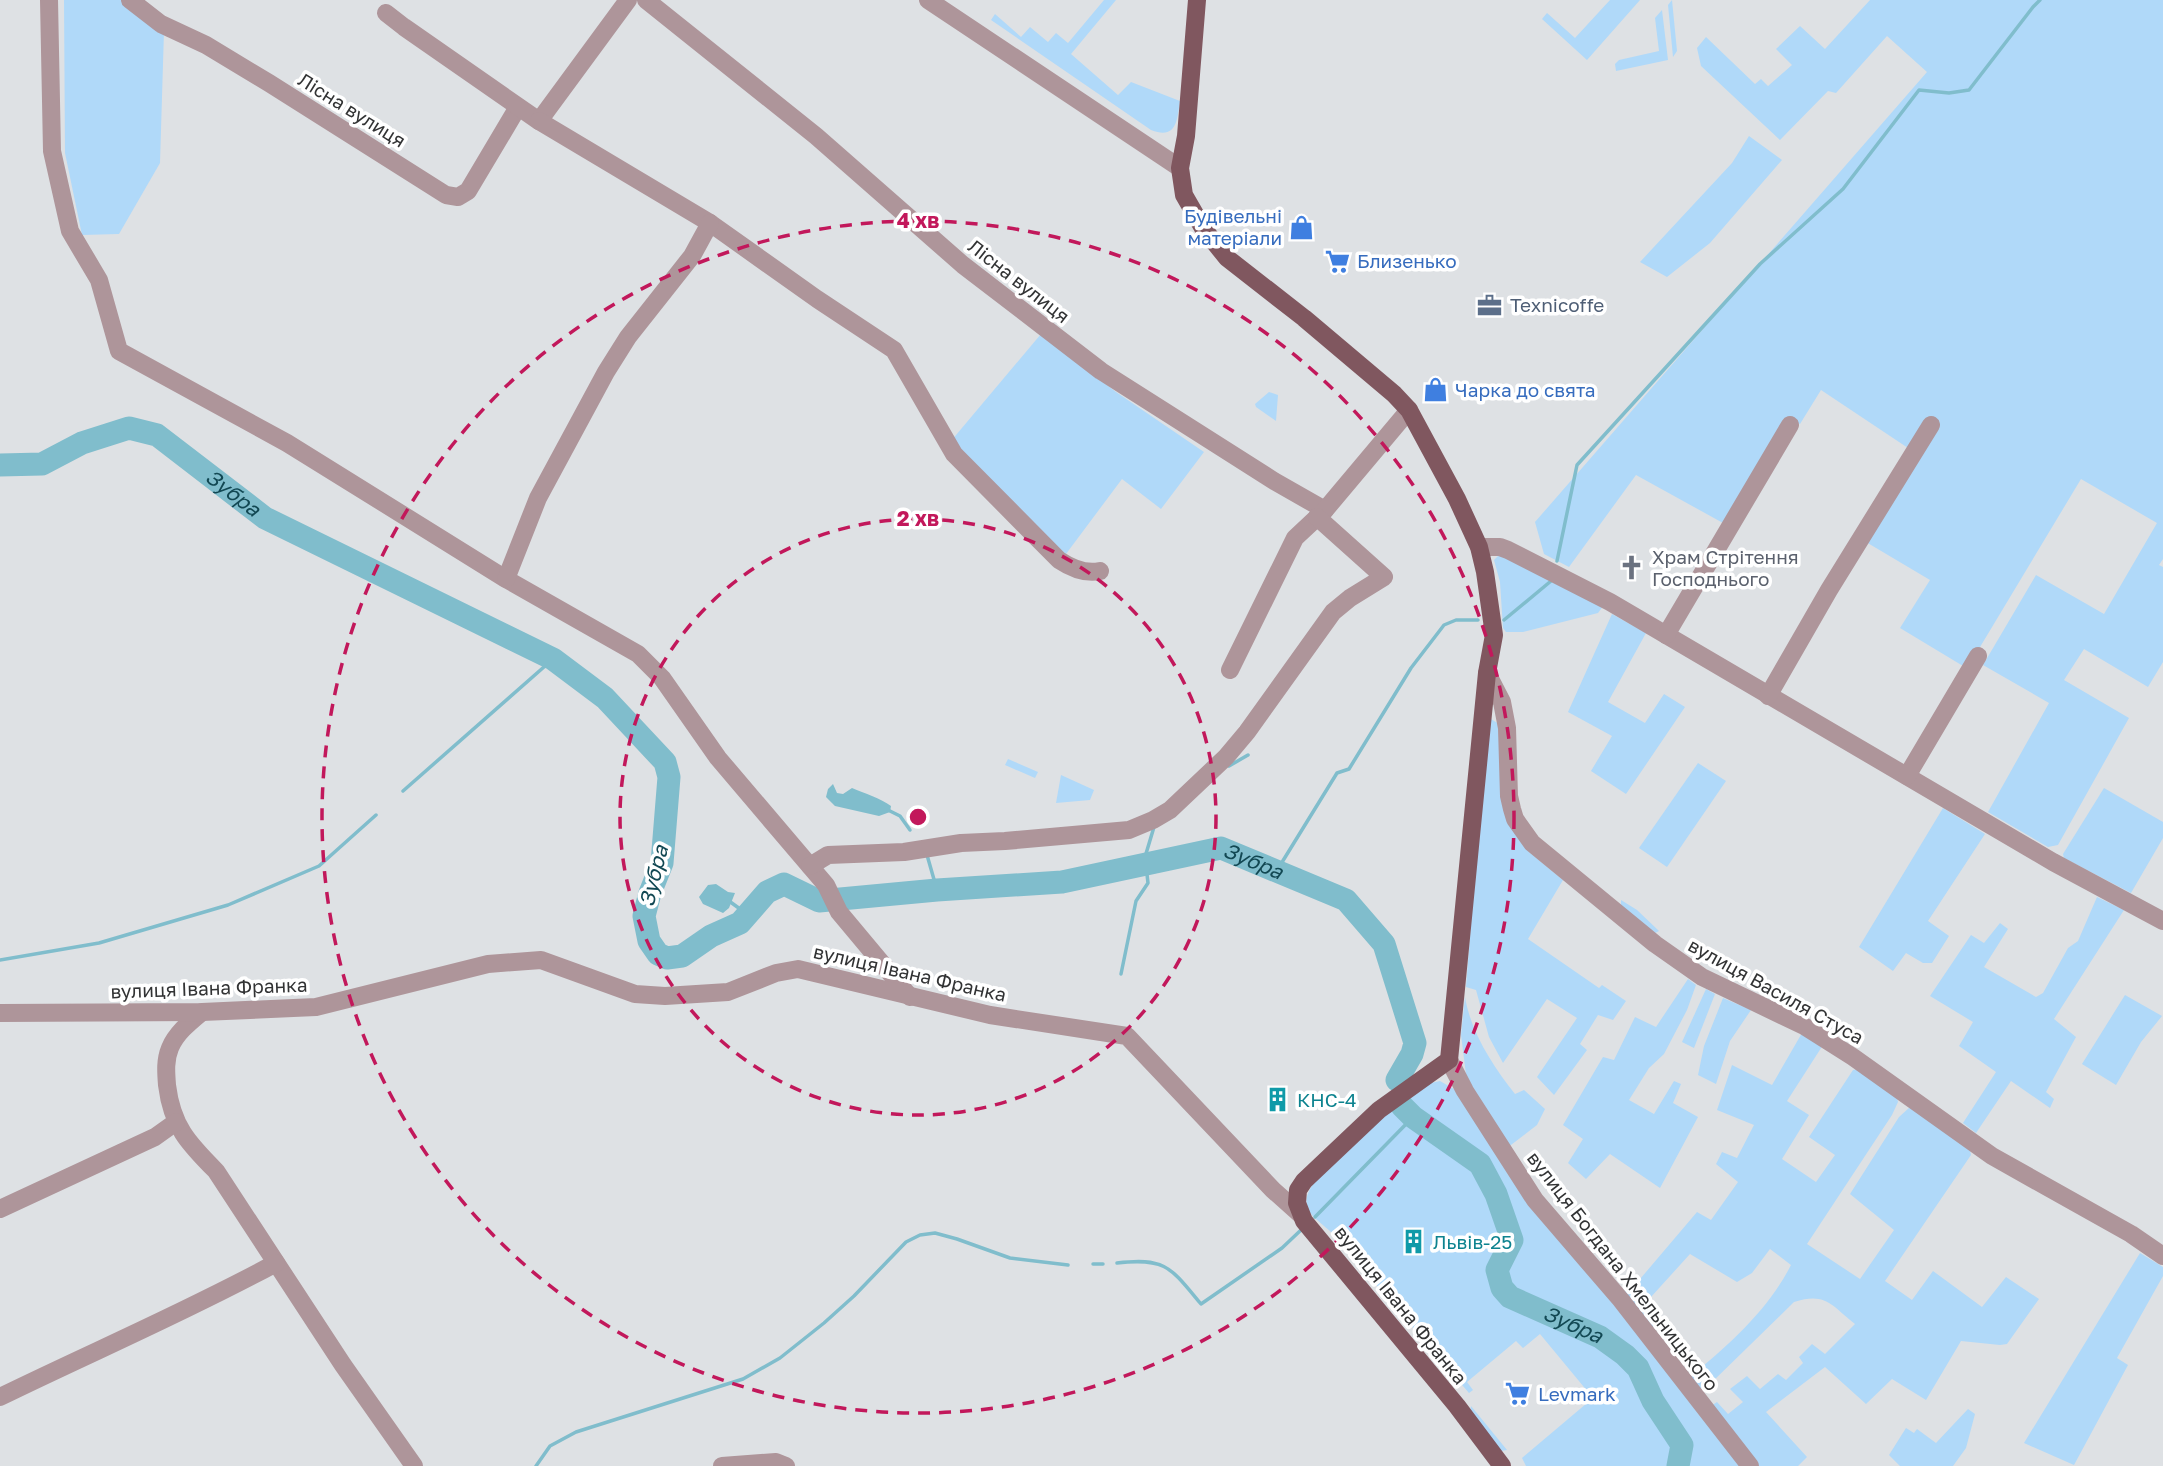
<svg xmlns="http://www.w3.org/2000/svg" width="2163" height="1466" font-family="'Golos Text',sans-serif">
<rect width="100%" height="100%" fill="#dee1e4"/>
<g fill="#b0d9f9">
<path d="M64 0H123L164 31 160 163 119 234 82 235 65 153Z"/>
<path d="M1104 0H1116L1071 54 1118 95 1131 82 1180 101C1177 120 1177 140 1151 130L991 20 995 14 1021 37 1030 27 1048 42 1056 33 1068 43Z"/>
<path d="M1610 0H1640L1587 60 1542 19 1547 13 1575 38Z"/>
<path d="M1672 0 1677 51 1673 57 1668 5Z"/>
<path d="M1870 0H2163V559L2159 565 2163 567V662L2148 687 2084 649 2064 680 2129 718 2058 845 2048 847 1988 812 2049 703 1983 665 2036 575 2104 614 2157 523 2081 479 1971 662 1963 666 1900 628 1930 580 1866 542 1940 424 1928 417 1908 448 1821 390 1800 424 1787 417 1723 523 1636 475 1569 567 1544 554 1535 522 1927 72 1887 36 1836 93 1828 91 1780 140 1701 66 1697 48 1706 37 1755 84 1761 79 1768 86 1792 65 1776 49 1800 26 1825 49Z"/>
<path d="M1662 10 1668 60 1616 71 1615 64 1619 60 1659 51 1655 18Z"/>
<path d="M1749 136 1782 160 1710 243 1667 277 1640 262 1732 163Z"/>
<path d="M1041 334 1116 392 1204 452 1161 509 1122 479 1063 558 951 441Z"/>
<path d="M1269 392 1278 395 1276 421 1256 407 1255 404Z"/>
<path d="M1498 556H1507L1604 605 1598 613 1523 632H1506L1503 628 1500 582 1494 560Z"/>
<path d="M1612 614 1646 633 1608 702 1645 723 1664 694 1685 707 1626 794 1591 771 1612 736 1568 712Z"/>
<path d="M1491 719 1499 724 1514 829 1529 852 1563 880 1528 939 1599 988 1602 985 1626 1001 1613 1020 1598 1015 1580 1044 1587 1050 1554 1095 1537 1077 1577 1018 1547 999 1503 1063 1489 1037 1476 990 1466 987 1486 734Z"/>
<path d="M1008 759 1038 772 1035 778 1005 765Z"/>
<path d="M1698 763 1726 781 1667 867 1639 848Z"/>
<path d="M1061 775 1094 790 1090 800 1056 803Z"/>
<path d="M2104 788 2163 822V838L2131 893 2064 858 2063 854Z"/>
<path d="M1943 808 1985 834 1928 921 1949 936 1932 963H1923L1906 953 1893 971 1859 947Z"/>
<path d="M2097 897 2124 910 2054 1019 2076 1037 2046 1092 2054 1099 2050 1108 2011 1081 1976 1133 1963 1123 1996 1072 1959 1046 1973 1022 1930 996 1971 935 1984 943 2000 923 2008 929 1984 967 2036 997 2043 993 2068 948 2078 941Z"/>
<path d="M1621 900 1637 910 1659 931 1655 933 1621 906Z"/>
<path d="M1688 979 1696 985 1687 1010 1664 1054 1649 1068 1629 1100 1654 1114 1674 1081 1681 1084 1673 1103 1698 1117 1660 1188 1610 1154 1586 1179 1568 1163 1583 1139 1563 1125 1603 1057 1614 1060 1635 1017 1656 1027Z"/>
<path d="M1706 989 1715 994 1694 1048 1682 1042Z"/>
<path d="M2125 995 2162 1016 2141 1042 2116 1085 2082 1064Z"/>
<path d="M1465 997C1471 1033 1493 1066 1515 1094L1524 1090 1545 1109 1537 1125 1507 1148 1467 1082 1461 1035Z"/>
<path d="M1723 998 1751 1010 1730 1041 1716 1084 1698 1075 1704 1046Z"/>
<path d="M1802 1033 1823 1045 1787 1101 1809 1115 1782 1159 1816 1182 1835 1155 1809 1137 1853 1070 1858 1069 1897 1098 1898 1102 1892 1115 1807 1244 1860 1279 1894 1230 1850 1194 1899 1117 1910 1107 1970 1150 1971 1155 1885 1281 1912 1300 1933 1271 1982 1307 2006 1277 2039 1299 2007 1344 2000 1345 1961 1341 1926 1400 1892 1379 1866 1404 1825 1367 1766 1412 1807 1457 1798 1466H1758L1711 1406 1717 1402 1728 1414 1743 1402 1730 1389 1747 1376 1760 1389 1778 1374 1786 1380 1803 1363 1799 1357 1812 1344 1825 1354 1855 1324C1831 1305 1826 1292 1794 1302L1708 1386 1700 1389 1690 1377C1729 1345 1768 1310 1791 1265L1770 1249 1752 1273 1737 1282 1690 1254 1641 1308 1655 1326 1651 1328 1624 1294 1626 1290 1629 1292 1697 1212 1711 1220 1738 1182 1716 1164 1722 1152 1737 1158 1754 1125 1717 1110 1732 1065 1772 1085Z"/>
<path d="M1440 1081 1454 1089 1535 1206 1743 1466H1526L1522 1458 1593 1398 1540 1334 1523 1348 1516 1341 1467 1382 1473 1390 1469 1393 1330 1231C1312 1215 1296 1208 1315 1181L1372 1124 1431 1083Z"/>
<path d="M2140 1253 2163 1267V1276L2117 1358 2128 1365 2074 1465 2024 1443Z"/>
<path d="M1471 1406 1507 1450 1501 1451 1470 1413Z"/>
<path d="M1968 1409 1975 1414 1966 1448 1953 1466H1900L1889 1455 1906 1428 1914 1433 1917 1429 1936 1443Z"/>
</g>
<g fill="#80bdcc">
<path d="M833 784 837 793 843 794 852 788C864 793 882 799 891 806L890 812 879 816 835 806 826 797 828 789Z"/>
<path d="M716 884 728 892 735 893 729 908 723 913 703 904 699 897 708 885Z"/>
</g>
<g fill="none" stroke-linecap="round" stroke-linejoin="round">
<g stroke="#80bdcc" stroke-width="3.5">
<path d="M1557 561 1577 465 1760 264 1843 189 1919 90 1949 93 1969 90 2033 7 2040 0"/>
<path d="M1504 620 1551 581"/>
<path d="M1229 766 1248 755"/>
<path d="M403 791 553 659"/>
<path d="M888 810 900 816 910 830"/>
<path d="M927 855 937 890"/>
<path d="M1276 872 1337 773 1349 769 1411 668 1444 625 1456 620H1478"/>
<path d="M729 901 747 914"/>
<path d="M0 960 99 943 228 905 319 866 376 815"/>
<path d="M1121 974 1136 901 1148 883 1145 857 1154 827"/>
<path d="M1315 1217 1413 1117"/>
<path d="M1117 1263C1166 1257 1171 1268 1201 1304L1282 1248 1301 1230"/>
<path d="M1093 1264H1103"/>
<path d="M536 1466 550 1446 576 1432 743 1379 780 1358 824 1323 854 1296 906 1242 920 1235 935 1233 957 1239 1010 1258 1068 1265"/>
</g>
<g stroke="#80bdcc" stroke-width="23">
<path id="s1" d="M0 465 42 464 82 443 129 428 157 435 265 518 553 659 605 698 665 762 669 777 662 863 650 893 644 916 649 941 658 954 667 958 682 956 711 936 740 923 767 892 784 884 819 901 937 890 1062 882 1221 848 1346 900 1384 944 1415 1043 1412 1054 1397 1080"/>
<path id="s2" d="M1402 1106 1413 1117 1480 1164 1496 1194 1512 1240 1497 1270 1502 1288 1510 1297 1600 1337 1625 1355 1638 1368 1653 1401 1682 1445 1678 1466"/>
</g>
<g stroke="#ae959a" stroke-width="18">
<path d="M49 0 52 151 70 231 99 280 119 351 287 443 506 579 638 654 662 678 718 758 826 885 839 912 910 997"/>
<path d="M130 0 161 24 206 45 269 83 446 195 458 197 468 191 518 107"/>
<path d="M646 0 816 136 963 265 1101 371 1274 481 1325 510"/>
<path d="M928 0 1180 168"/>
<path d="M386 13 404 27 539 121 628 0"/>
<path d="M539 121 710 223 817 299 894 350 954 454 1059 560C1071 568 1086 574 1100 571"/>
<path d="M1479 547H1500L1508 550 1610 602 2053 862 2163 921"/>
<path d="M506 579 538 498 606 372 628 337 692 256 710 223"/>
<path d="M1666 635 1790 425"/>
<path d="M1230 670 1295 538 1325 510 1409 410"/>
<path d="M1487 673 1502 702 1507 728 1509 796 1512 809 1515 819 1532 843 1655 944 1702 977 1804 1026 1853 1057 1992 1156 2131 1234 2163 1256"/>
<path d="M1768 696 1829 590 1931 425"/>
<path d="M1907 776 1978 656"/>
<path d="M810 866 828 855 904 852 961 843 1005 841 1129 830 1153 820 1170 810 1226 757 1247 732 1333 612 1350 598 1384 577 1317 517"/>
<path d="M202 1012C190 1022 176 1033 170 1048 165 1060 166 1072 167 1085 172 1126 188 1143 216 1171L343 1365 414 1466"/>
<path d="M0 1013 202 1012 316 1007 488 964 541 960 635 994 665 996 728 992 776 973 798 969 990 1015 1127 1036 1273 1190 1300 1214"/>
<path d="M1449 1060 1465 1091 1535 1200 1621 1300 1750 1466"/>
<path d="M0 1209 155 1137 176 1122"/>
<path d="M0 1397C92 1352 186 1312 276 1263"/>
<path d="M722 1466 776 1462 786 1466"/>
</g>
<path stroke="#80575f" stroke-width="18" d="M1197 0 1186 136 1180 168 1184 195 1203 228 1227 258 1304 318 1394 394 1409 410 1457 499 1479 547 1485 572 1494 635 1487 673 1449 1060 1379 1110 1304 1181 1298 1190 1297 1203 1304 1221 1457 1406 1502 1466"/>
</g>
<g fill="none" stroke="#c2185b" stroke-width="3.5" stroke-dasharray="12 9">
<circle cx="918" cy="817" r="298"/>
<circle cx="918" cy="817" r="596"/>
</g>
<defs>
<symbol id="shop-bare" viewBox="-9 -9 18 18"><path d="M-5-2.5h2.3a2.7 3.5 0 0 1 5.4 0H5L5.5 6h-11ZM-1.5-2.5h3a1.5 2.3 0 0 0-3 0Z" fill="#3f7fe0" stroke="#fff" stroke-width="2.5" paint-order="stroke"/></symbol>
<symbol id="supermarket-bare" viewBox="-9 -9 18 18"><path d="M-6-5.5h2.5l.6 2H6L4.5 2H-2.5L-4.4-4H-6ZM-1.5 3.2a1.3 1.3 0 1 0 .1 0ZM3 3.2a1.3 1.3 0 1 0 .1 0Z" fill="#3f7fe0" stroke="#fff" stroke-width="2.5" paint-order="stroke"/></symbol>
<symbol id="office-bare" viewBox="-9 -9 18 18"><path d="M-6-3h4V-5.5h4V-3h4V5H-6ZM-1-4.5V-3h2v-1.5ZM-6 0V1H6V0Z" fill="#5c6f8a" stroke="#fff" stroke-width="2.5" paint-order="stroke"/></symbol>
<symbol id="church-bare" viewBox="-9 -9 18 18"><path d="M-1.2-6h2.4v3.5h3.3v2.4h-3.3V6h-2.4V-.1h-3.3v-2.4h3.3Z" fill="#6b7280" stroke="#fff" stroke-width="2.5" paint-order="stroke"/></symbol>
<symbol id="building-bare" viewBox="-9 -9 18 18"><path d="M-4-6H4V6H1V3H-1V6H-4ZM-2.5-4.3h1.7v1.8h-1.7ZM.8-4.3h1.7v1.8H.8ZM-2.5-1h1.7V.8h-1.7ZM.8-1h1.7V.8H.8Z" fill="#0f9aa8" stroke="#fff" stroke-width="2.5" paint-order="stroke"/></symbol>
</defs>
<g fill-rule="evenodd">
<use href="#shop-bare" x="1284" y="210" width="35" height="35"/>
<use href="#supermarket-bare" x="1320" y="244" width="35" height="35"/>
<use href="#office-bare" x="1472" y="288" width="35" height="35"/>
<use href="#shop-bare" x="1418" y="372" width="35" height="35"/>
<use href="#church-bare" x="1614" y="550" width="35" height="35"/>
<use href="#building-bare" x="1260" y="1082" width="35" height="35"/>
<use href="#building-bare" x="1396" y="1224" width="35" height="35"/>
<use href="#supermarket-bare" x="1500" y="1376" width="35" height="35"/>
</g>
<g text-anchor="middle" stroke-width="7" stroke-linejoin="round" paint-order="stroke">
<g font-size="19" fill="#323334" stroke="#fff">
<text transform="translate(352 110) rotate(32)" y="7">Лісна вулиця</text>
<text transform="translate(1019 281) rotate(38)" y="7">Лісна вулиця</text>
<text transform="translate(910 973) rotate(13)" y="7">вулиця Івана Франка</text>
<text transform="translate(209 988) rotate(-2)" y="7">вулиця Івана Франка</text>
<text transform="translate(1776 991) rotate(29)" y="7">вулиця Василя Стуса</text>
<text transform="translate(1623 1271) rotate(52)" y="7">вулиця Богдана Хмельницького</text>
<text transform="translate(1401 1305) rotate(51)" y="7">вулиця Івана Франка</text>
</g>
<g font-size="19" fill="#366cbe" stroke="#fff" text-anchor="start">
<text x="1282" y="223" text-anchor="end">Будівельні<tspan x="1282" dy="22">матеріали</tspan></text>
<text x="1357" y="268">Близенько</text>
<text x="1455" y="397">Чарка до свята</text>
<text x="1538" y="1401">Levmark</text>
</g>
<g font-size="19" fill="#4e5e75" stroke="#fff" text-anchor="start">
<text x="1510" y="312">Texnicoffe</text>
</g>
<g font-size="19" fill="#5b616d" stroke="#fff" text-anchor="start">
<text x="1652" y="564">Храм Стрітення<tspan x="1652" dy="22">Господнього</tspan></text>
</g>
<g font-size="19" fill="#0d838f" stroke="#fff" text-anchor="start">
<text x="1297" y="1107">КНС-4</text>
<text x="1433" y="1249">Львів-25</text>
</g>
<g font-size="21" font-style="italic" fill="#124853" stroke="#fff">
<text dy="7" stroke="none"><textPath href="#s1" startOffset="261">Зубра</textPath></text>
<text dy="7" stroke="none"><textPath href="#s1" startOffset="1606">Зубра</textPath></text>
<text transform="translate(654 876) rotate(-76)" y="7">Зубра</text>
<text dy="7" stroke="none"><textPath href="#s2" startOffset="313">Зубра</textPath></text>
</g>
</g>
<circle cx="918" cy="817" r="10" fill="#c2185b" stroke="#fff" stroke-width="3.5"/>
<g font-size="21" text-anchor="middle" font-weight="bold" fill="#c2185b" stroke="#fff" stroke-width="7" stroke-linejoin="round" paint-order="stroke">
<text x="918" y="228">4 хв</text>
<text x="918" y="526">2 хв</text>
</g>
</svg>
